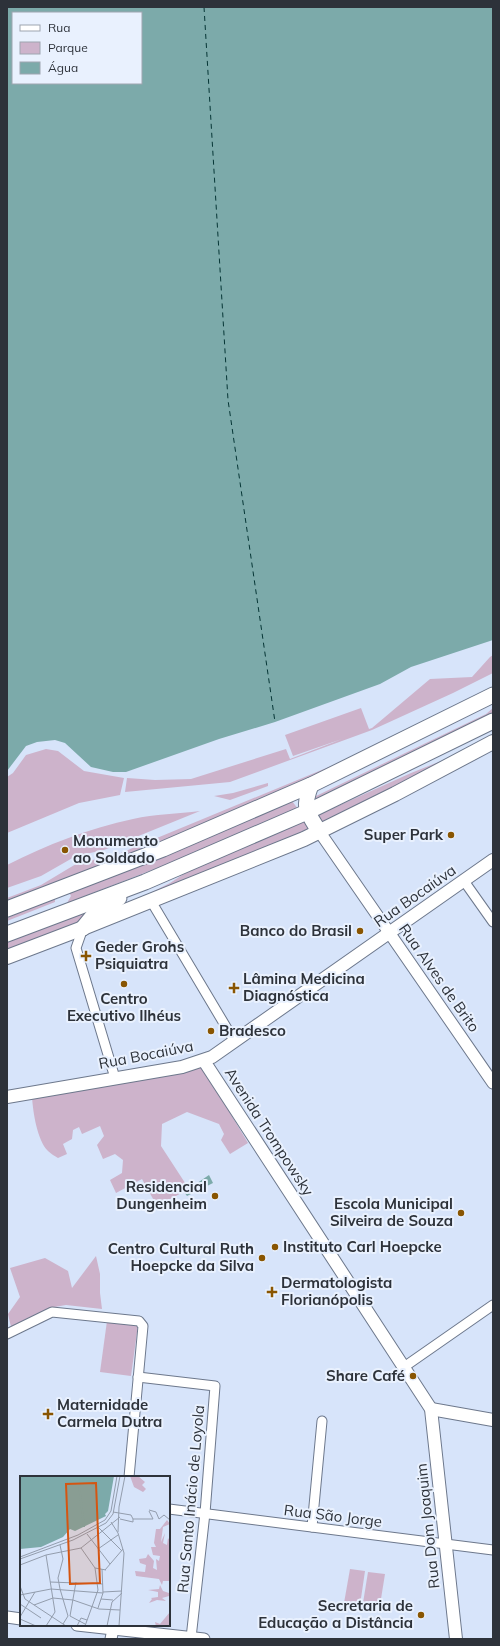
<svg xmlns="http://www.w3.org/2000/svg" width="500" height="1646" font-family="Mulish,sans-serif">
<rect width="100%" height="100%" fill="#d7e4fa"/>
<g fill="#cdb3cb">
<path d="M493 655V673L453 693 372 730 230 782 125 792 127 778 155 780 191 779 286 749 290 759 342 739 293 756 285 735 361 708 369 729 372 728 430 679 472 677 490 657Z"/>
<path d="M493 708V714L315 801 314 797 486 714Z"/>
<path d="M46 749 58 751 84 771 124 778 120 795 79 803 7 833V777L13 773 26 755Z"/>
<path d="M461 753 323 823 318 815 411 773Z"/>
<path d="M360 758 189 833 7 904V898L41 885 76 864 92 860 111 857 336 764Z"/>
<path d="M268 783V786L230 800 214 796 233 793Z"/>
<path d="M292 801 298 809 183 858 67 903 71 896 69 892Z"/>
<path d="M200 811 104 850 76 856 41 876 7 888V865C46 845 90 828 133 819 155 814 178 814 200 811Z"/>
<path d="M306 820 311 829 120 908 170 883 193 868Z"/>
<path d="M55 896V902L7 921V914Z"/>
<path d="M100 904 80 924 7 951V940Z"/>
<path d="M202 1066 248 1143 230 1154 221 1140 224 1134 219 1124 187 1112 162 1124 161 1146 189 1189 157 1206 142 1179 116 1193 110 1180 122 1173 123 1160 115 1154 103 1159 97 1145 104 1136 100 1126 82 1134 79 1127 73 1130 72 1139 63 1144 67 1154 58 1158C55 1156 51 1154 48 1151 37 1140 33 1112 32 1097Z"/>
<path d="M96 1256 100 1274V1293L102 1309 66 1305 49 1308 11 1327 8 1314 20 1297 10 1268 45 1258 68 1271 72 1288Z"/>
<path d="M107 1321 138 1325 131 1376 100 1372Z"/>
<path d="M350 1569 365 1571 360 1605 344 1603Z"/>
<path d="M368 1572 385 1574 380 1605 363 1603Z"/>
</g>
<g fill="#7caaaa" fill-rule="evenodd">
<path d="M7 7H493V640L411 667 380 684 275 722 219 739 126 772H113L91 767 65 743 55 740 37 742 26 746 7 771ZM13 13H141V83H13Z"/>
<path d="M209 1175 213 1183 187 1196 184 1192Z"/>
</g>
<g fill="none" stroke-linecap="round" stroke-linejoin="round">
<path stroke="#053535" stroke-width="1" stroke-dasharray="5 4" stroke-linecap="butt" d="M204 7 228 400 275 722"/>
<defs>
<g id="minor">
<path d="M464 881 493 922"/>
<path d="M151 901 235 1042"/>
<path d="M83 928 76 948 115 1078"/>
<path d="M7 1334 52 1312 139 1321 143 1326 129 1477"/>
<path d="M404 1367 493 1305"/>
<path d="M138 1377 215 1386 205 1513 191 1638"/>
<path d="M169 1509 493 1550"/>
<path d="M312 1527 322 1421"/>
</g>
<g id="tertiary">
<path d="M319 831 493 1083"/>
<path d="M7 1617 21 1619"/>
<path d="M77 1625 204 1639"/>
<path d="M111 1639 113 1629"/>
</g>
<g id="secondary">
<path d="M204 1061 431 1409 456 1639"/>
<path d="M7 1097 182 1067 212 1057 493 860"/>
<path d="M431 1409 493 1420"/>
</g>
<path id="primary" d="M7 957 83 928 304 839 395 794 493 742"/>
<g id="trunk">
<path d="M311 785C302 808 307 812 319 831"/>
<path d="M7 909 163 849 311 785 493 695"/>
<path d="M83 928 92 917 119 898"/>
<path d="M7 934 145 882 307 812 493 721"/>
</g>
</defs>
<use href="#minor" stroke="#6d788c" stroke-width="11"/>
<use href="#tertiary" stroke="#6d788c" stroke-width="13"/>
<use href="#secondary" stroke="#6d788c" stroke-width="14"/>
<use href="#primary" stroke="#6d788c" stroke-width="16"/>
<use href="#trunk" stroke="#6d788c" stroke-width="17"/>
<use href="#minor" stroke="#fff" stroke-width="9"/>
<use href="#tertiary" stroke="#fff" stroke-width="11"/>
<use href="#secondary" stroke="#fff" stroke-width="12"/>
<use href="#primary" stroke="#fff" stroke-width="14"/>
<use href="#trunk" stroke="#fff" stroke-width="15"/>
</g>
<g fill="#895501" stroke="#e9f1fe" stroke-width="1.5">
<circle cx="451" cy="835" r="4"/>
<circle cx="65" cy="850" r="4"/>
<circle cx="360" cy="931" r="4"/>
<path d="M84 950h4v4h4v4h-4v4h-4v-4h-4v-4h4z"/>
<circle cx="124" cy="984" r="4"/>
<path d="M232 982h4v4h4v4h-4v4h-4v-4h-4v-4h4z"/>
<circle cx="211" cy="1031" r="4"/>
<circle cx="215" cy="1196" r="4"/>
<circle cx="461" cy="1213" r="4"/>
<circle cx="275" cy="1247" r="4"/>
<circle cx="262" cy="1258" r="4"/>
<path d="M270 1286h4v4h4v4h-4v4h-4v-4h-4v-4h4z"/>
<circle cx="413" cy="1376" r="4"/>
<path d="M46 1408h4v4h4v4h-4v4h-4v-4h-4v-4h4z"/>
<circle cx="421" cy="1615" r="4"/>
</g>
<g text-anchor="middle" stroke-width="4" stroke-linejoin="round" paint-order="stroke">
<g font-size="15" font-weight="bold" fill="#2d323a" stroke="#e9f1fe" text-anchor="end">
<text x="443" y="840">Super Park</text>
<text x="73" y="846" text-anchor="start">Monumento<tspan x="73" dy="17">ao Soldado</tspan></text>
<text x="352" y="936">Banco do Brasil</text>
<text x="95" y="952" text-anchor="start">Geder Grohs<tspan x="95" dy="17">Psiquiatra</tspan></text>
<text x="243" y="984" text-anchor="start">Lâmina Medicina<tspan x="243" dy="17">Diagnóstica</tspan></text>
<text x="124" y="1004" text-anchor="middle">Centro<tspan x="124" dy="17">Executivo Ilhéus</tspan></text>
<text x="219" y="1036" text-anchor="start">Bradesco</text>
<text x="207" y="1192">Residencial<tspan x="207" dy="17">Dungenheim</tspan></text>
<text x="453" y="1209">Escola Municipal<tspan x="453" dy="17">Silveira de Souza</tspan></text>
<text x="283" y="1252" text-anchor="start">Instituto Carl Hoepcke</text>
<text x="254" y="1254">Centro Cultural Ruth<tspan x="254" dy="17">Hoepcke da Silva</tspan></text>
<text x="281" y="1288" text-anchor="start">Dermatologista<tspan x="281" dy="17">Florianópolis</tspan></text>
<text x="405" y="1381">Share Café</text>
<text x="57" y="1410" text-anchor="start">Maternidade<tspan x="57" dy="17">Carmela Dutra</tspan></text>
<text x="413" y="1611">Secretaria de<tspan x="413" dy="17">Educação a Distância</tspan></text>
</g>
<g font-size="15" fill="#2d323a" stroke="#e9f1fe">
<text transform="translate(415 896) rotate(-35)" y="5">Rua Bocaiúva</text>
<text transform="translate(439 978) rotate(55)" y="5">Rua Alves de Brito</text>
<text transform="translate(146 1055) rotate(-11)" y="5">Rua Bocaiúva</text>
<text transform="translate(269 1132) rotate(57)" y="5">Avenida Trompowsky</text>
<text transform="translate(191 1499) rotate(-85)" y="5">Rua Santo Inácio de Loyola</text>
<text transform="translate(333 1516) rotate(7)" y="5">Rua São Jorge</text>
<text transform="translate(428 1526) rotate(-96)" y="5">Rua Dom Joaquim</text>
</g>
</g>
<g transform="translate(20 1476)">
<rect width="150" height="150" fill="#d7e4fa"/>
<path d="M110 0H118L125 6 122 9 126 13 123 16 114 11ZM147 44 150 48 143 51 141 66 145 57 143 67 147 69 148 62 150 65V105H143L142 109 139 103 116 100 115 95 125 96 126 89 120 87 119 83 126 82 128 78 134 85 133 92 137 94 136 83 139 85 140 80 133 79 131 71H136L134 67 136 53H140ZM140 109 143 115 149 117V120L142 122 146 125 137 124 129 127 132 123 131 122 138 121V116L128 114 139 113ZM150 136V150H136L135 146 140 148Z" fill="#cdb3cb"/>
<path d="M0 0H94L88 35 85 38 86 40 55 55 50 53 43 61 21 71 0 73Z" fill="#7caaaa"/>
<path fill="none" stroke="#7caaaa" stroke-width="2" d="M58 0 64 51"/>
<path fill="none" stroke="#939dad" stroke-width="1" d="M129 34 136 36 139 43 144 39 150 44M93 36 111 39 113 43M100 43 113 46V43M113 43H133L129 35M91 46 98 57 104 77 99 150M78 51 102 75M98 56 99 31 105 0M67 58 90 88M40 69 43 83 38 102 40 113M61 72 75 92 86 94M78 73 98 59M26 79 35 136 26 150M0 81 58 59 85 44 91 35 97 0M0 83 53 64 86 47 93 38 100 0M0 89 26 79 61 72 100 41M85 94 103 73M30 106 83 108M56 106 50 140 65 148M0 110 5 123 46 150M40 113 48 140 43 148M83 116 102 115M0 119 31 113 83 117 82 93M81 123 93 124M0 128 21 142M14 129 33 122 53 124 79 133 100 134M78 132 83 117M0 141 15 116M0 143 16 150M57 150 61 142 67 144M65 150 78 114 75 92M87 150 92 126 102 117"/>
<path fill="#d55511" fill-opacity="0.15" stroke="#d55511" stroke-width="2" d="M76 7 80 107 50 108 46 8Z"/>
<rect width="150" height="150" fill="none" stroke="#2d323a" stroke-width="2"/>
</g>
<rect width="500" height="1646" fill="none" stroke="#2d323a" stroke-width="16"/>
<rect x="12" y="12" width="130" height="72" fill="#e9f1fe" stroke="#9ea5b0"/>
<rect x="20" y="25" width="20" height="6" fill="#ffffff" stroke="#9ea5b0"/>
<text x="48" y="32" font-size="12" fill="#2d323a">Rua</text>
<rect x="20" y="42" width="20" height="12" fill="#cdb3cb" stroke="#9ea5b0"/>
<text x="48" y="52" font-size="12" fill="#2d323a">Parque</text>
<rect x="20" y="62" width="20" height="12" fill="#7caaaa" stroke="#9ea5b0"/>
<text x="48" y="72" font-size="12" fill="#2d323a">Água</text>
</svg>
